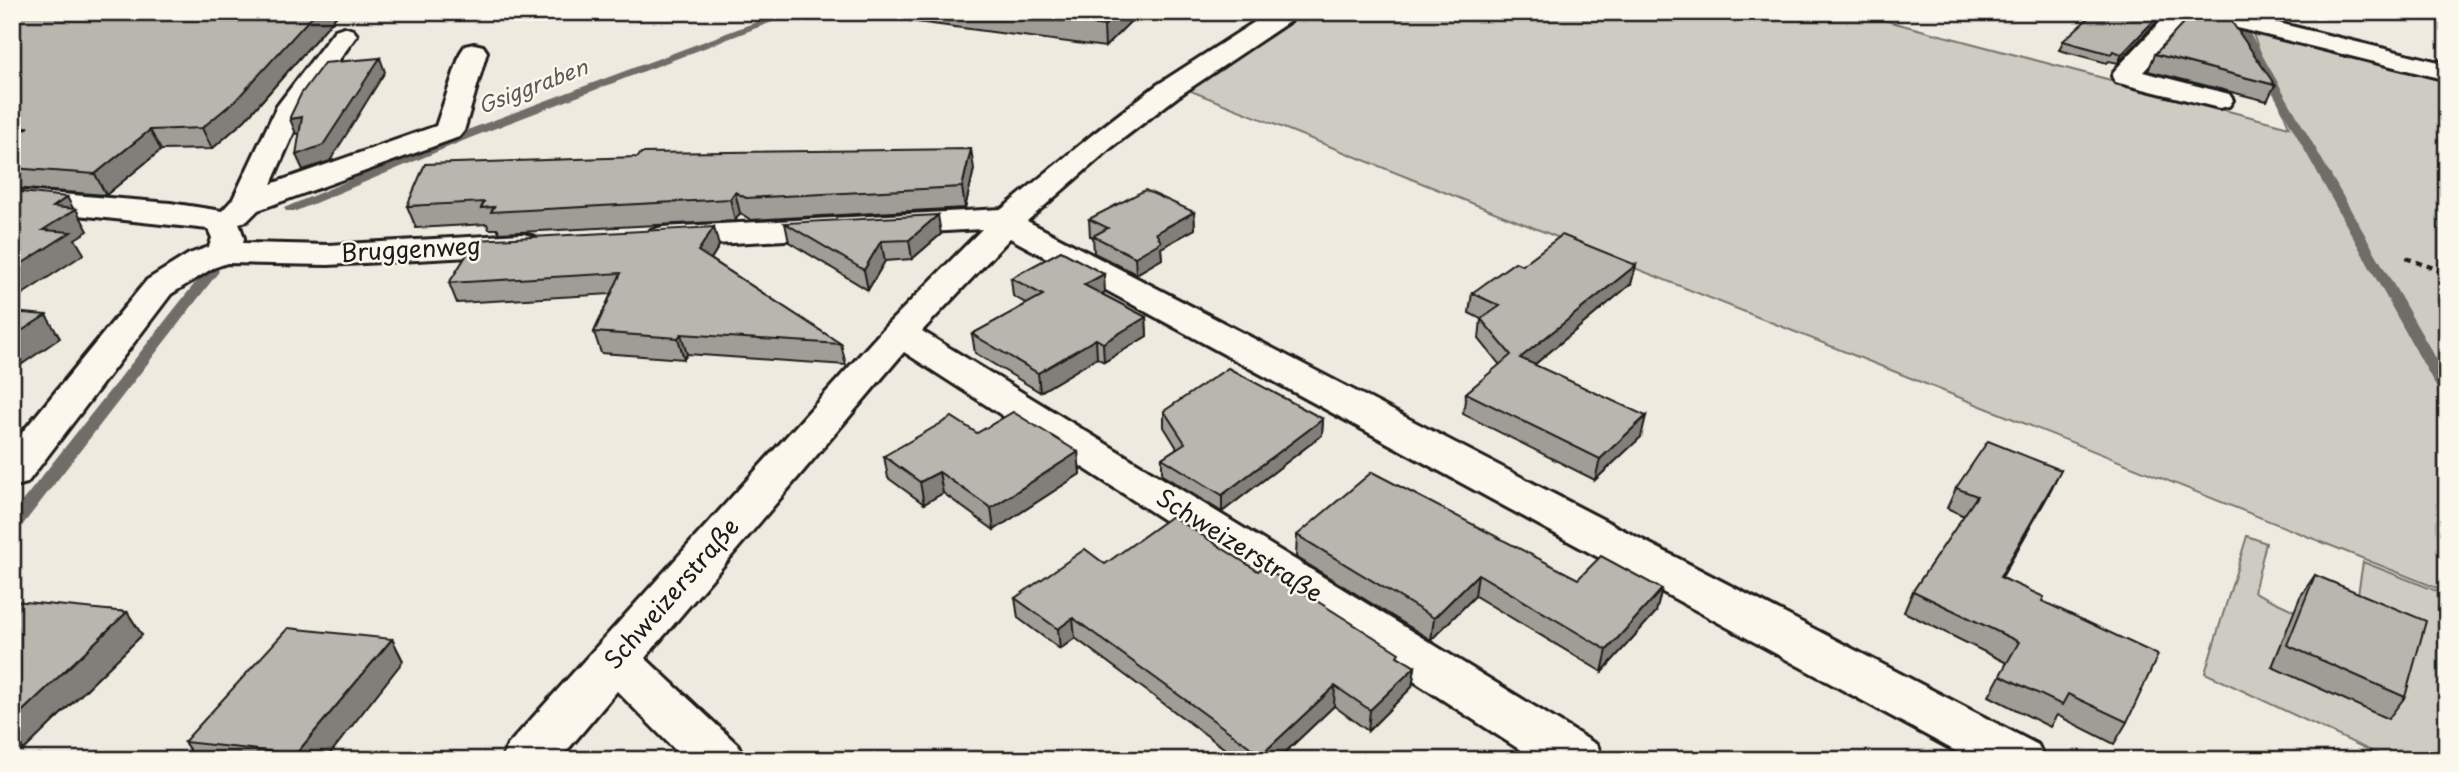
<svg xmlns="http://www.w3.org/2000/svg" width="2459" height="772" font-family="'Playpen Sans',sans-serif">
<rect width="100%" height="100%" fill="#eeeadf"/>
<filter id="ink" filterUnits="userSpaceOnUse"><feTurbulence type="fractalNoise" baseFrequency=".0143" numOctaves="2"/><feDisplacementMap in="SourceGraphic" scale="14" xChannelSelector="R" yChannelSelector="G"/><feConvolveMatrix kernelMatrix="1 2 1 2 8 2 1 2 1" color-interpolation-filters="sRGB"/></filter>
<g filter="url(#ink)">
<g fill="#ceccc2" stroke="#75746f" stroke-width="2">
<path d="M1303 12H1853L2289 127 2249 24 2447 74V592L1186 89Z"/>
<path d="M2247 536 2266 543 2254 592 2295 611 2272 667 2354 620 2363 562 2447 595V760H2390L2205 673Z"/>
</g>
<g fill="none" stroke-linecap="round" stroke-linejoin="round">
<g fill="#6f6d69" fill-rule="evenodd">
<path d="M783 12H798L470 138 296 211H286L284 208 462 132Z"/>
<path d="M2244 29 2249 32 2447 378V397L2439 392 2239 32Z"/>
<path d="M212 267 217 268 219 271 217 274 18 531 12 533V514L207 268Z"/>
</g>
<defs>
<g id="minor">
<path d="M1270 12H1299L1296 17 1177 97 1112 147 1027 221 2038 745 2045 760H1972L1010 238 922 331 1597 745 1604 760H1536L904 352 645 658 738 745 745 760H685L617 691 559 760H501L508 745 887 325 982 229 663 247 651 244 647 237 651 230 663 227 1002 209 1092 135 1157 85Z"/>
<path d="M2170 12H2233L2447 64V80L2193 17 2143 72 2229 94 2233 100 2229 106 2219 108 2115 82 2112 76 2115 70Z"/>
<path d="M344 27 353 30 357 35 305 107 271 184 436 126 461 52 465 46 474 44 483 46 487 52 464 131 459 137 258 210 247 221 239 223 244 238 243 243 328 245 523 234 535 237 540 244 535 251 523 254 328 265 227 263 213 268 171 294 27 483 12 487V445L147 280 189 254 209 247 212 238 208 229 12 208V190L170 203 222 211 233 199 277 106 335 30Z"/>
</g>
</defs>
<use href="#minor" stroke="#1c1c1c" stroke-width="6"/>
<path stroke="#1c1c1c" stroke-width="4.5" stroke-dasharray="6 5" stroke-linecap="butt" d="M2406 258 2447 273"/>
<use href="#minor" fill="#fbf7ec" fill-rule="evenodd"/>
</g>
<g fill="#9f9d96" stroke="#1c1c1c" stroke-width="2">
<path d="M12 12H340L245 120 212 149 161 150 106 195 12 188Z"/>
<path d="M908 12H1140L1105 47 910 21Z"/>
<path d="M2166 12 2118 63 2109 61 2107 63 2059 50 2063 41Z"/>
<path d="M2155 54 2275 85 2267 101 2148 71Z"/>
<path d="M974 169 965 208 751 220 740 213 735 221 499 233 498 229H489L487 224 416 228 407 206Z"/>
<path d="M1194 212 1195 229 1161 248 1162 259 1136 274 1094 253 1093 237 1090 236 1089 219Z"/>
<path d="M785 223 941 234 912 259 885 261 868 290 789 242Z"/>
<path d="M719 246 711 259 841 344 846 365 687 354 684 359 601 353 594 332 611 294 457 303 449 283Z"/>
<path d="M1522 265H1636L1631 284 1534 365 1641 437 1595 480 1463 414 1466 393 1500 365 1479 339 1481 319 1469 313 1472 293Z"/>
<path d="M1011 278 1105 292 1102 294 1146 317 1147 336 1104 362 1097 358 1040 392 975 353 972 334 1027 304 1013 296Z"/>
<path d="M1164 411 1323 419 1322 435 1222 512 1162 475V458L1177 448 1164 427Z"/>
<path d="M977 433 1078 452 1080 474 994 530 943 493 924 504 888 478 884 456Z"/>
<path d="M2061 470 2051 490 2002 577 2042 601 2127 722 2114 744 2057 715 2050 727 1989 696 2007 663 1904 612 1913 591 1964 516 1947 508 1956 488Z"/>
<path d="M1297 535 1578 579 1656 612 1602 672 1475 596 1431 640 1296 557Z"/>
<path d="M1105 564 1258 571 1415 667 1412 687 1368 731 1334 706 1277 760H1240L1075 638 1060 649 1018 618 1015 598Z"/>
<path d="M2315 575 2405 697 2388 719 2272 667 2300 597Z"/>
<path d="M12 603 127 612 142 635 24 750 12 748Z"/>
<path d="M392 639 403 661 325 760H197L184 742Z"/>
</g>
<g fill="#827f7a" stroke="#1c1c1c" stroke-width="2">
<path d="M316 12H340L245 120 212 149 202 128Z"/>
<path d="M1118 12H1140L1105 47 1104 26Z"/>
<path d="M2162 12H2166L2118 63 2122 54Z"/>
<path d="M380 58 385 72 330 161 303 170 296 155Z"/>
<path d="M302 117 309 132 296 134 290 119Z"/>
<path d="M150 130 161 150 106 195 95 174Z"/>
<path d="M971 149 974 169 965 208 962 187Z"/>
<path d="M735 192 740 213 735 221 730 199Z"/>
<path d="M67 197 74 210 76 209 88 231 75 239 84 254 12 301V270L43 230 53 207Z"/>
<path d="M1194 212 1195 229 1161 248 1162 259 1136 274 1135 257 1156 233Z"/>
<path d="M938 215 941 234 912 259 909 240Z"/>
<path d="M714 227 719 246 704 270 698 251Z"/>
<path d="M881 241 885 261 868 290 864 270Z"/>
<path d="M1636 265 1631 284 1517 379 1520 358Z"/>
<path d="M1104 274 1105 292 1086 303 1084 285Z"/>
<path d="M46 315 60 338 12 371V337Z"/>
<path d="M1146 317 1147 336 1104 362 1103 343Z"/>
<path d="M681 334 687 354 684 359 678 338Z"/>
<path d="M1096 339 1097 358 1040 392 1038 373Z"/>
<path d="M1646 416 1641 437 1595 480 1600 459Z"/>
<path d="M1323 419 1322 435 1222 512V495Z"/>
<path d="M1078 452 1080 474 994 530 991 508Z"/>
<path d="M2061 470 2051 490 1990 598 2000 577Z"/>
<path d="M939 472 943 493 924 504 920 482Z"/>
<path d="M1478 574 1475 596 1431 640 1434 618Z"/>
<path d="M1662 589 1656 612 1602 672 1607 650Z"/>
<path d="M127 612 142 635 24 750 12 735V721Z"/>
<path d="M1073 618 1075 638 1060 649 1058 629Z"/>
<path d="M392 639 403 661 325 760H300L296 754Z"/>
<path d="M1415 667 1412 687 1368 731 1370 710Z"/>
<path d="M1335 686 1334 706 1277 760H1261V755Z"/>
</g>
<g fill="#b9b6af" stroke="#1c1c1c" stroke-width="2">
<path d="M12 12H316L236 100 202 128 150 130 95 174 12 168V136L29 127 12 128Z"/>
<path d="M1001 12H1118L1104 26Z"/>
<path d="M2095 12H2162L2122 54 2113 51 2111 54 2063 41Z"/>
<path d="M2194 12H2225L2275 85 2155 54Z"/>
<path d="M380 58 323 145 296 155 302 117 290 119V117L301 94 324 63Z"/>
<path d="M971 149 962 187 746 198 735 192 730 199 491 212 494 207 481 208 484 202 407 206 425 164 638 157 641 153Z"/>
<path d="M1145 190 1194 212 1156 233 1161 242 1135 257 1093 236 1108 228 1089 219Z"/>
<path d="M12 191 67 197 53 207 76 209 43 230 71 232 12 270Z"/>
<path d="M938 215 909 240 881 241 864 270 785 223Z"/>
<path d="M714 227 698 251 841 344 681 334 678 338 594 332 621 273 449 283 476 240Z"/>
<path d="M1562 235 1636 265 1520 358 1646 416 1600 459 1466 393 1511 355 1481 319 1500 306 1472 293 1515 262 1522 265Z"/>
<path d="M1061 251 1104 274 1084 285 1146 317 1103 343 1096 339 1038 373 972 334 1043 295 1011 278Z"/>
<path d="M12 312 46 315 12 337Z"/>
<path d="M1228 368 1323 419 1222 495 1162 458 1185 443 1164 411Z"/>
<path d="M1013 412 1078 452 991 508 939 472 920 482 884 456 952 417 977 433Z"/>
<path d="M1988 441 2061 470 2000 577 2044 597 2042 601 2158 655 2127 722 2068 694 2062 705 2000 675 2019 642 1913 591 1977 496 1956 488Z"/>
<path d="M1372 472 1578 579 1601 556 1662 589 1607 650 1478 574 1434 618 1297 535Z"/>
<path d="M1172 516 1258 571 1263 567 1399 653 1397 656 1415 667 1370 710 1335 686 1261 755 1073 618 1058 629 1015 598 1085 549 1105 564Z"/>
<path d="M2315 575 2426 621 2405 697 2287 645Z"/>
<path d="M15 601 127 612 12 721V603Z"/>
<path d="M288 628 392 639 296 754 184 742Z"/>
</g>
</g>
<g text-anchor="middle" stroke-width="5" stroke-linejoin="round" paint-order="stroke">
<g font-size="21" font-style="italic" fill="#5a5956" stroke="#fbf7ec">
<text transform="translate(533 87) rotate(-21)" y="7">Gsiggraben</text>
</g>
<g font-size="24" fill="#1c1c1c" stroke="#fbf7ec">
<text transform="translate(411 250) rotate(-3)" y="8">Bruggenweg</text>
<text transform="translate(1239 546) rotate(32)" y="8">Schweizerstraße</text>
<text transform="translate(672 594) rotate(-49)" y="8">Schweizerstraße</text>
</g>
</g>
<rect width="2459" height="772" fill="none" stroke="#fbf7ec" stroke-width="42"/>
<rect x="21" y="21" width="2417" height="730" fill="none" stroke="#1c1c1c" stroke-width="2.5" filter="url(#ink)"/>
</svg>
